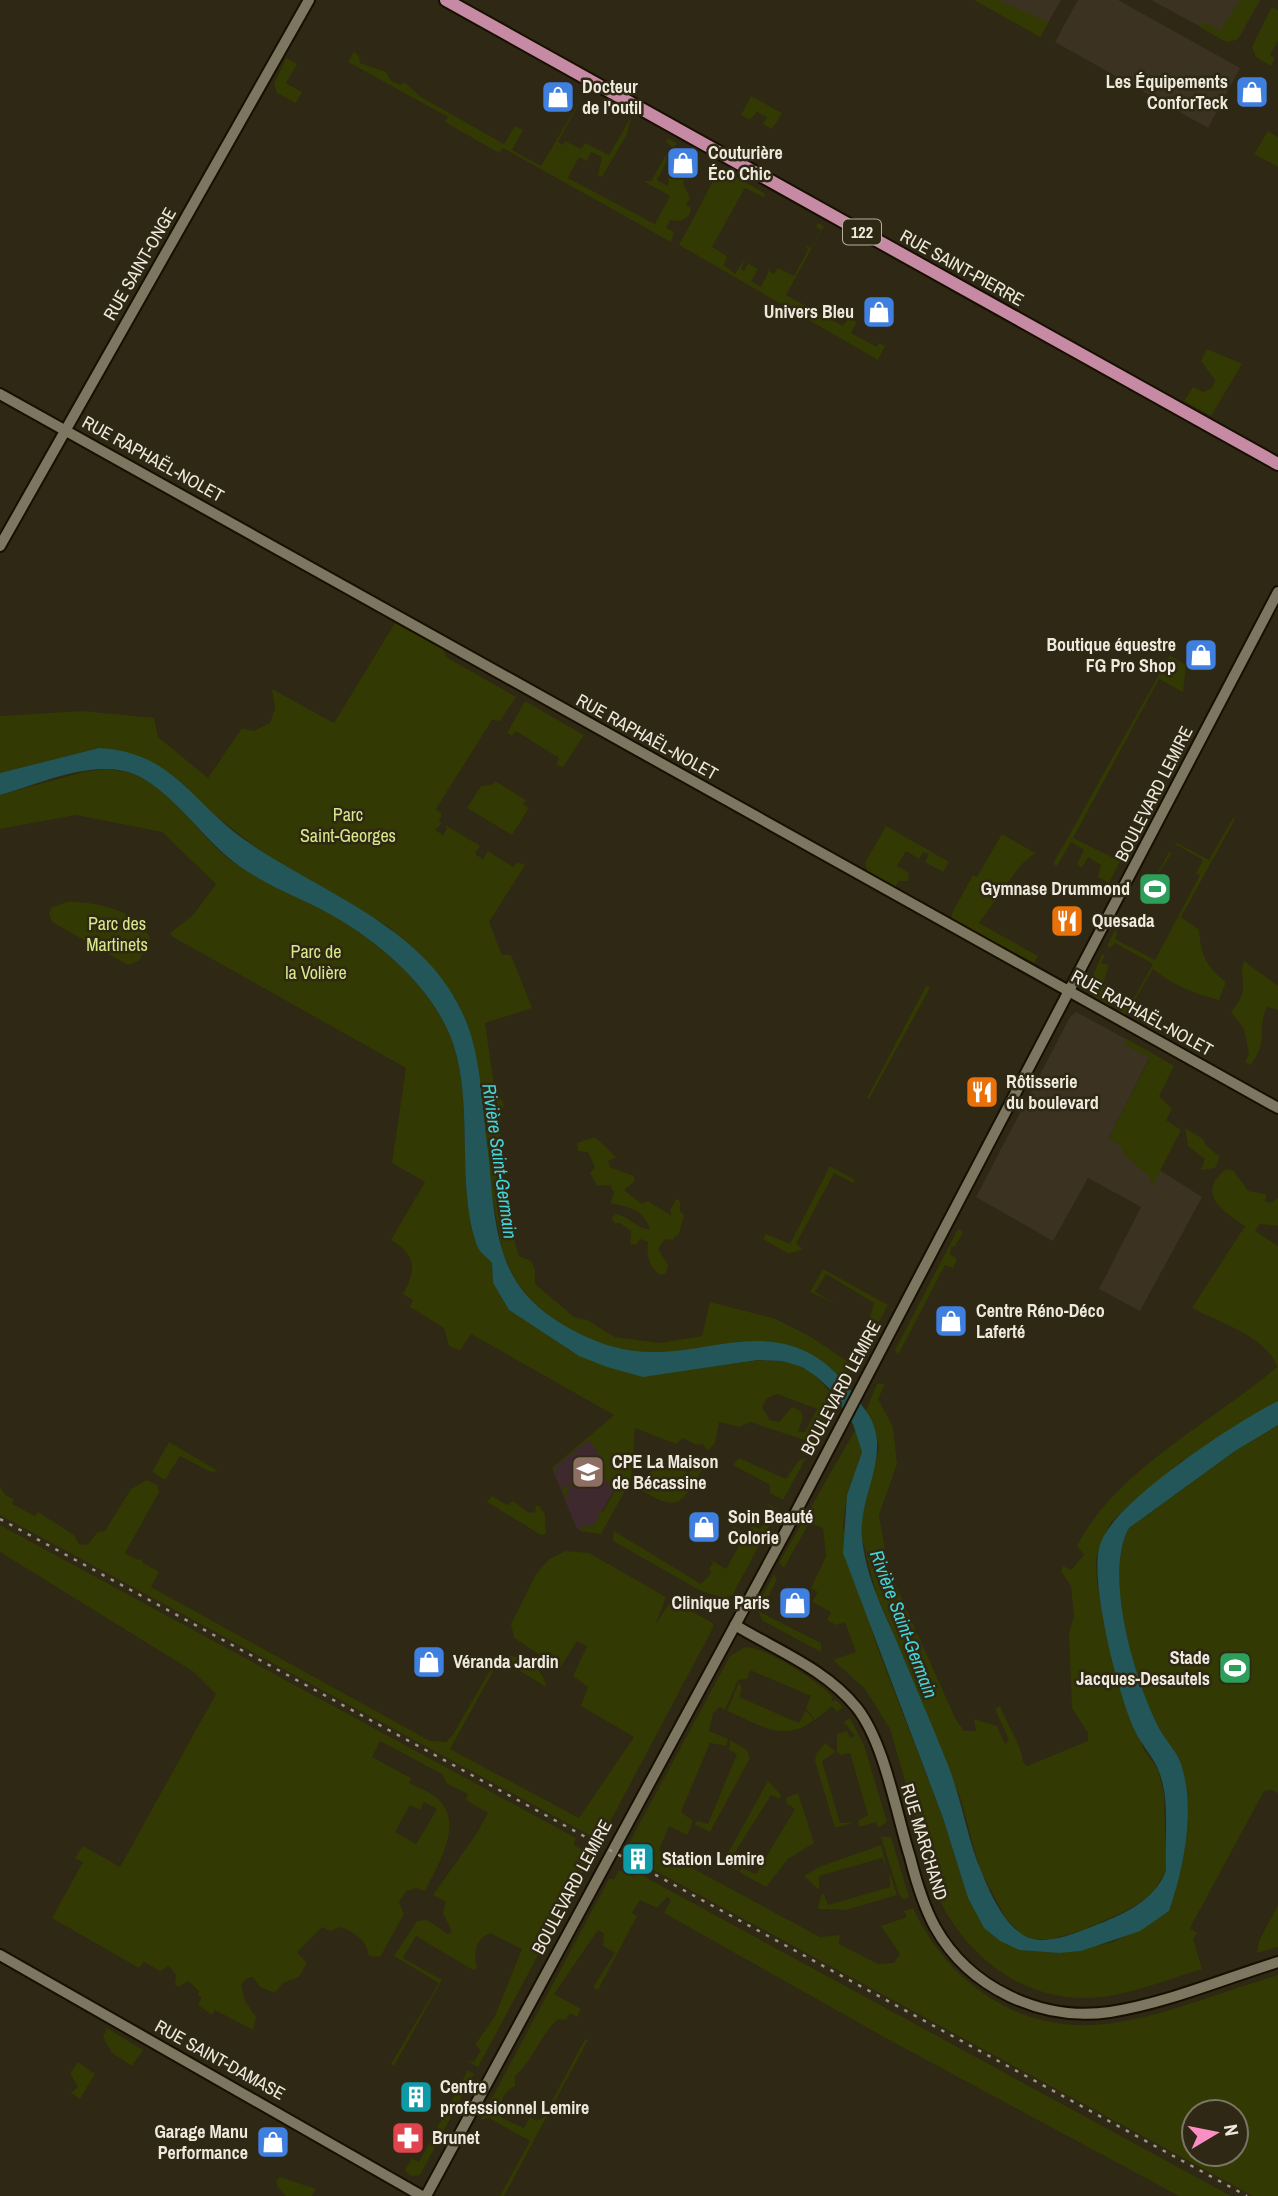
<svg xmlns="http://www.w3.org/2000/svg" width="1278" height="2196" font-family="'Archivo Narrow',sans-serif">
<rect width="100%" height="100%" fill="#2e2814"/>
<g fill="#3c3222">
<path d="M979 0H1061L1041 35Z"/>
<path d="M1078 0H1118L1240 68 1208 128 1055 42Z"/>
<path d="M1151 0H1260L1240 36 1229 42Z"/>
<path d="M1076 1012 1152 1053 1109 1138 1202 1197 1140 1311 1099 1289 1141 1207 1088 1178 1053 1241 976 1197 1070 1017Z"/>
</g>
<path fill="#3d292e" d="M615 1416 622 1477 590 1532 580 1531 576 1527 552 1468Z"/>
<g fill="#323902" fill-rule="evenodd">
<path d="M974 0H997L1049 22 1040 37Z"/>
<path d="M1240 0H1260L1237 40 1226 42 1200 27 1204 22 1220 31Z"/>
<path d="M1272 7 1278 10V41L1270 55 1275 58 1271 66 1256 57 1252 47Z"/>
<path d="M354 52 359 56 360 63 386 72 391 81 400 85 404 82 421 97 504 144 515 126 523 130 512 150 541 166 585 92 558 142 563 145 565 141 581 149 585 143 609 155 631 117 627 134 602 177 598 175 602 157 591 152 587 161 579 157 568 178 655 224 670 196 643 181H651L671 146 666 142 667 138 677 143 657 180 668 186 669 171 683 175 689 165 680 154 683 147 698 155 683 183 690 198 686 205 691 208 689 216 680 221 670 220 666 228 674 232 671 242 503 148 499 153 445 122 448 117 348 62Z"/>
<path d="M286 58 297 64 286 83 302 92 296 103 277 93 274 84Z"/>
<path d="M751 96 782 113 772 129 763 124 767 117 757 112 750 120 741 115Z"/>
<path d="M1268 131 1278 137V167L1254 154Z"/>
<path d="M720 168 766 194 763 197 745 188 712 247 727 256 724 265 735 274 745 258 741 269 744 271 748 263 758 269 751 281 761 287 771 266 770 272 774 274 778 268 794 276 808 250 805 245 811 248 821 230 816 227 818 223 824 226 786 295 843 326 849 317 857 322 851 333 877 347 879 343 885 346 878 360 679 245Z"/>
<path d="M1207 349 1242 364 1211 416 1184 401 1193 387 1203 392 1212 388 1215 380 1201 361Z"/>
<path d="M395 623 444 650 446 657 516 697 500 721 492 720 436 809 442 814 439 821 442 823 435 830 443 835 447 829 445 825 480 846 475 854 483 859 488 851 513 867 518 862 525 865 489 922 502 955H511L532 1008 485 1023 494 1085 504 1104C493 1124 510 1232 519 1256L531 1261 535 1270V1284L574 1317 587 1320 615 1337 659 1343 702 1336 710 1302 773 1318 813 1338 854 1366 845 1384C788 1317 735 1349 661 1352 610 1355 551 1329 520 1287 513 1278 509 1265 503 1254L456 999 435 971 389 927 270 858 213 814 99 748 0 773V716L82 711 154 718 158 737 208 778 242 728 254 731 270 723 275 708 272 689 334 723Z"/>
<path d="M1170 655 1186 665 1183 692 1159 679 1073 838 1120 861 1109 883 1098 877 1101 865 1088 857 1082 868 1077 864 1084 850 1071 842 1057 866 1053 864Z"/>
<path d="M525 701 584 735 563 767 556 765 559 758 516 731 512 736 507 733Z"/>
<path d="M108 769C116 771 127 771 134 774 172 789 200 838 233 862 269 886 309 900 345 923 386 949 429 987 449 1033 476 1095 455 1181 476 1243 479 1253 486 1256 492 1263L493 1283 509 1310 579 1356 782 1361 802 1367 817 1377 837 1400 814 1443 750 1422 740 1427 719 1422 715 1443 708 1451 703 1444 697 1445 683 1438 676 1444 635 1428 631 1480 601 1534 580 1531 585 1524 592 1527 601 1513 594 1508 603 1512 614 1492 597 1467 567 1490 569 1497 566 1498 560 1483 566 1488 574 1482 576 1475 589 1466 587 1461 597 1454 605 1462 589 1440 555 1467 558 1474 552 1468 614 1415 471 1334 460 1350 449 1346 444 1328 410 1307 413 1300 403 1294C417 1269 416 1255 391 1240L425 1182 392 1163 406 1068 173 937 170 933 193 915 216 884 162 832 76 815 0 829V795L83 772ZM777 1394 817 1409 805 1432H798L803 1418 801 1411 792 1407 779 1422 770 1420 762 1407 767 1398Z"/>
<path d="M495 781 526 800 523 804 529 808 512 835 467 808 481 786 492 785Z"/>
<path d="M1233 818 1235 819 1181 917 1199 930C1201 955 1206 967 1226 982L1219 1000C1195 994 1172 985 1153 969L1125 1016 1118 1012 1121 1005 1129 1007 1153 964 1115 943 1110 948 1107 946 1115 930 1117 933 1115 939 1155 960 1200 875 1196 873 1203 860 1177 845 1153 882 1169 852 1172 853 1177 843 1209 860Z"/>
<path d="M886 826 949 862 943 872 925 862 929 854 923 852 919 859 906 851 897 866 909 873 908 881H899L895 887 868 872 865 863Z"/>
<path d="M1002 834 1035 853 1020 866 979 923 1038 956 1034 963 951 919 953 911 973 875 977 877Z"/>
<path d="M67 902C95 901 138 910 150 938L139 961 128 965 52 922 49 913 51 908Z"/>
<path d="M1102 954 1105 955 1101 963 1109 965 1103 983 1112 989 1108 996 1113 1001 1110 1007 1091 996 1087 990Z"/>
<path d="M1244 961 1278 986V1010L1267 1007C1256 1032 1270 1037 1251 1065L1245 1062 1249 1054 1244 1029 1231 1012C1253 986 1237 981 1244 961Z"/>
<path d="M926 986 930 988 869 1099 867 1098Z"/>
<path d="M1127 1039 1174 1066 1159 1096 1172 1109 1166 1120 1181 1130 1152 1187 1149 1176 1124 1155 1122 1147 1109 1138 1150 1058 1124 1044Z"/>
<path d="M1185 1128 1203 1139 1206 1145 1220 1157 1215 1168 1201 1170 1205 1159 1188 1146Z"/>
<path d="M595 1137 616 1157 608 1161 610 1167 634 1176V1182L624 1190 642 1204 648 1201 672 1216 670 1211 676 1199 680 1201V1211L684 1215 679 1234 672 1240 665 1239 658 1249 668 1265 666 1273 661 1275C649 1268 646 1255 648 1242L640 1239 636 1245 630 1243 631 1231 620 1223H614L612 1217 616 1214C629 1216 638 1230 650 1229 643 1208 627 1207 610 1203L614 1193 610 1185 597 1186 590 1173 595 1167 588 1152 578 1151 577 1143Z"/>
<path d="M830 1166 855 1180 853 1183 834 1173 796 1244 803 1249 789 1254 763 1239 766 1234 790 1244Z"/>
<path d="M1226 1169 1234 1171 1248 1191 1267 1194 1265 1201 1269 1203 1278 1198V1226L1260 1224 1255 1231 1278 1246V1401L1182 1461 1111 1522 1101 1542 1096 1560 1097 1581 1104 1626 1144 1750 1158 1769 1164 1794 1166 1870 1152 1895 1126 1911 1081 1931 1051 1939H1033L1022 1935 1005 1917 980 1870 960 1797 876 1593 862 1538V1517L879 1447 875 1429 866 1410 877 1384H885L878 1399 893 1427 897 1464 879 1515 888 1568 956 1720 964 1731H976L974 1719 997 1726 1005 1744 1009 1740 995 1709 1000 1706C1007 1724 1021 1744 1023 1762L1027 1766 1088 1741V1733L1072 1708 1069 1633 1074 1616 1071 1586 1061 1571 1063 1566 1071 1570 1084 1555 1077 1546C1115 1470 1214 1421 1277 1367 1268 1337 1218 1322 1192 1308L1245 1226C1223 1211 1195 1194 1226 1169Z"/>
<path d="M958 1229 963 1232 955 1246 951 1247 950 1254 957 1259 953 1268 945 1265 898 1355 895 1350Z"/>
<path d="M823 1269 888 1305 879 1322 870 1317 874 1303 826 1274 815 1292 839 1306 810 1292Z"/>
<path d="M1278 1425V1793L1272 1790 1264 1791 1190 1928 1197 1933 1193 1939 1202 1969C1173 1978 1144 1989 1115 1995 1039 2010 973 1967 940 1901L890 1729 865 1689 833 1660 856 1652 845 1622 836 1625 827 1620 831 1612 812 1602 818 1592 811 1588 826 1556 823 1528 809 1523 784 1568 779 1563 855 1430 862 1452 847 1495 843 1526 875 1641 943 1818 968 1898 984 1928 1000 1941 1019 1950 1059 1953 1113 1942 1169 1911C1184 1869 1196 1807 1181 1764 1177 1751 1165 1740 1159 1728 1135 1682 1103 1575 1129 1528L1235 1451Z"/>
<path d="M169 1442 218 1471 211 1472 180 1456 165 1480 152 1472Z"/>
<path d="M676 1457 681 1461 678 1468 689 1473 695 1466 703 1468C681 1506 678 1513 638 1488L650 1472Z"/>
<path d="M739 1458 786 1479 799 1460 806 1458 783 1500 770 1493V1485L733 1465Z"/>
<path d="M147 1480 157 1485 159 1492 125 1553 138 1560 143 1559 142 1562 159 1572 151 1587 430 1741 446 1742 452 1736 497 1658C514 1649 546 1668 546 1687L510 1665 496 1666 450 1749 579 1818 634 1737 581 1706 588 1687 573 1676 587 1646 577 1641 560 1668 514 1638 511 1624 536 1574 549 1559 566 1551 589 1553 666 1597 655 1626 671 1600 713 1623V1628L600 1841 0 1515V1486L5 1495 14 1499 12 1504 35 1516 38 1512 74 1535 79 1544 87 1545 98 1532 105 1531 131 1489Z"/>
<path d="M492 1496 507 1505 513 1501 528 1512 535 1513 536 1506H539L545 1515 546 1534 541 1535 487 1502Z"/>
<path d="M766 1503 778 1510 733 1594 726 1599 701 1591 613 1541 614 1531 701 1584 712 1572 709 1569 713 1563 707 1558 726 1569 744 1537 749 1538V1535L743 1537 732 1531 734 1527 748 1534 752 1526 760 1529 771 1509Z"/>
<path d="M0 1525 576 1838 574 1845 592 1855 478 2067 467 2061 474 2062 481 2050 475 2045 495 2016 522 1949 490 1933C475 1940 473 1953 477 1968L473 1970 416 1936 403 1958 442 1980 394 2066 391 2064 439 1983 394 1956 417 1921 427 1920 448 1934 452 1932 443 1913 446 1902 433 1895 477 1833 488 1813 466 1800 468 1794 446 1783 442 1774 380 1741 372 1757 411 1778 409 1783C419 1788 431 1792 438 1799 465 1824 437 1866 425 1891L416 1888 406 1891 399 1902 404 1914 380 1957 369 1956C366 1939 356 1934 341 1927L331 1931 322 1927 297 1952 307 1963 299 1977 283 1983 275 1993 260 1987 253 1977 247 1978 241 1984 245 2001 256 2017 253 2030 215 2010 212 2015 198 2005 202 1997 198 1996 199 1991 188 1981 179 1987 175 1985 176 1975 169 1966 160 1971 144 1962 139 1968 52 1918 83 1862 75 1858 83 1846 120 1867 216 1694 194 1672 0 1552ZM424 1802 437 1809 416 1844 395 1832 410 1805 420 1810Z"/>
<path d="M774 1574 777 1580 760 1612 821 1643V1652L763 1621 756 1607Z"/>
<path d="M745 1647C767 1647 817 1681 833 1697L831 1702 836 1700 843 1707 837 1712 832 1706 815 1720 806 1708 811 1696 750 1670 747 1679 738 1680 725 1710 719 1707 713 1714 709 1731 728 1739 726 1746 710 1743 681 1812 693 1821 687 1835 669 1826 659 1850 820 1937 840 1935 839 1944 878 1964 894 1963 900 1954 881 1926 907 1917 904 1911 913 1908C947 1982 1020 2034 1104 2024 1161 2018 1223 1991 1278 1975V2196H1253L641 1863 643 1858 629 1854V1843L730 1656ZM1194 2112H1236V2154H1194Z"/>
<path d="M739 1682 742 1689 739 1697 799 1723 806 1710 814 1720C784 1744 758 1724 727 1711Z"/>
<path d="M850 1718 864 1745 887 1822 878 1828 876 1822 859 1827 858 1821 868 1815 850 1753 841 1755 837 1752V1734L847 1731 850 1738 855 1736 844 1722Z"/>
<path d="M730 1740 747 1750 750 1758 710 1832 694 1824 698 1821 708 1824 737 1754 729 1750Z"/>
<path d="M825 1743 836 1752 822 1761 840 1823 856 1822 835 1828 815 1761 816 1754Z"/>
<path d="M768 1781 781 1795 779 1799 771 1795 731 1859 739 1865 738 1871 723 1862Z"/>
<path d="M798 1793 814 1843 788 1859 766 1887 739 1872 742 1868 756 1874 795 1809 787 1804 786 1798Z"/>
<path d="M881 1837H891L909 1897 904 1900 899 1894Z"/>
<path d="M881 1845 887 1869 882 1858 819 1876V1890L804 1876 819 1867Z"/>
<path d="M619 1870 638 1879 627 1871H634L1231 2196H1179L893 2042 664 1913 671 1900 667 1897 657 1908 640 1900 632 1913 637 1916 598 1990 593 1987 615 1953 603 1946 604 1934 598 1930 554 1994 581 2009 577 2017 570 2013 566 2020 558 2019C540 2036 533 2060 515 2076V2086C504 2090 496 2108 502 2118L524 2128 530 2117 536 2121 543 2118 585 2039 588 2040 504 2196H500L530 2141 489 2118 480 2120 609 1879H614Z"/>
<path d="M890 1873 897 1895 846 1910 818 1909 821 1895 824 1894 828 1905 890 1887Z"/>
<path d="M1278 1905V1947L1257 1953 1259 1941Z"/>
<path d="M107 2028 143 2050 132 2066 112 2053 103 2037Z"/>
<path d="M78 2062 95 2074 80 2099 71 2093 78 2087 70 2073Z"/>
<path d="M468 2070 474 2074 420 2175 411 2176 405 2170 412 2158 419 2162Z"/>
<path d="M280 2177 316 2189 312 2196H286L278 2188 276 2181Z"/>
</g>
<path fill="#235658" d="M99 748C173 752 191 802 245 840 322 894 429 927 466 1021 482 1061 482 1109 488 1151 493 1195 493 1249 520 1287 534 1307 557 1322 578 1333 604 1346 629 1353 659 1352 708 1351 760 1328 807 1352 832 1364 850 1388 866 1411 895 1451 858 1494 862 1537 865 1572 880 1604 894 1635 912 1679 931 1722 948 1765 962 1800 967 1839 982 1873 990 1893 1003 1922 1023 1935 1041 1946 1068 1936 1086 1929 1117 1917 1155 1903 1166 1870 1164 1839 1171 1799 1158 1769 1152 1755 1140 1743 1134 1729 1118 1693 1087 1576 1101 1542 1117 1500 1236 1422 1278 1401V1425L1235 1451 1129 1528C1103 1574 1135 1682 1159 1728 1165 1740 1177 1751 1181 1764 1196 1807 1184 1869 1169 1911L1140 1931 1081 1951 1059 1953 1019 1950 1000 1941 984 1928 968 1898 943 1818 843 1553 847 1495 862 1452 853 1424 831 1390 817 1377 802 1367 782 1361 757 1360 643 1377 607 1367 579 1356 509 1310 493 1283 492 1263C486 1256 479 1253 476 1243 455 1181 476 1095 449 1033 429 987 386 949 345 923 308 899 263 887 229 858 201 835 168 788 134 774 94 758 39 784 0 795V773Z"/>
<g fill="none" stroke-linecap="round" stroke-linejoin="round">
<defs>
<g id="secondary">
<path d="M0 394 1278 1108"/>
<path d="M0 546 309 0"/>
<path d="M735 1625C776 1650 826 1669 857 1708 885 1744 896 1813 910 1857 916 1881 923 1905 935 1927 969 1988 1041 2022 1110 2012 1167 2003 1223 1979 1278 1962"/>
<path d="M0 1955 422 2196"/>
<path d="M426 2196 786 1531 1278 592"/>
</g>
<path id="primary" d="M446 0 1278 464"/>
</defs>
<use href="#secondary" stroke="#171001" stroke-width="14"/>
<use href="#primary" stroke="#171001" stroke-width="16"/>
<use href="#secondary" stroke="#7d7660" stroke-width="10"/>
<use href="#primary" stroke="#c68aa4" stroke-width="12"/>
<path stroke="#9b9787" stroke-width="2.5" stroke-dasharray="3.5 7" stroke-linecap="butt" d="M0 1519 1247 2196"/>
</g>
<defs>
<symbol id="shop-square" viewBox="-11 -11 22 22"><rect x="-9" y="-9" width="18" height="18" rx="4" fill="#3f7fe0" stroke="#2e2814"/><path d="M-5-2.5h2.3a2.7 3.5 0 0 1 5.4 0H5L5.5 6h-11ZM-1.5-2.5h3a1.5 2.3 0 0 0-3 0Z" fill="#fff"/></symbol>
<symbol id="stadium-square" viewBox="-11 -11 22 22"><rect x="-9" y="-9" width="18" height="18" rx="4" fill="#2e9e5b" stroke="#2e2814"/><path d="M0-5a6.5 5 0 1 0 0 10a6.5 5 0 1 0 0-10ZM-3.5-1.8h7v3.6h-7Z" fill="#fff"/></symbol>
<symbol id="restaurant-square" viewBox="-11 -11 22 22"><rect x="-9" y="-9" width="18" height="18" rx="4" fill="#e8710a" stroke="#2e2814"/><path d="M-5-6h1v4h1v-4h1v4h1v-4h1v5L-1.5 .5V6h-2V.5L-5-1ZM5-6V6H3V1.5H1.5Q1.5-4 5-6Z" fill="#fff"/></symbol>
<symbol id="school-square" viewBox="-11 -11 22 22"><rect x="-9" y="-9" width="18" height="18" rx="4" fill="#8d6e63" stroke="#2e2814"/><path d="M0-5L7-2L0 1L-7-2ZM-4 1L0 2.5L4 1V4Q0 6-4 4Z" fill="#fff"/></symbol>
<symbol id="building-square" viewBox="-11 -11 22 22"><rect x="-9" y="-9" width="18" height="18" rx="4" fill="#0f9aa8" stroke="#2e2814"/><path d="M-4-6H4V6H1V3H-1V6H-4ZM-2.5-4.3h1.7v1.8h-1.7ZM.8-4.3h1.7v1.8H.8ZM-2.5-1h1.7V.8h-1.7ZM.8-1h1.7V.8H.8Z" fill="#fff"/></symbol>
<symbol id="pharmacy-square" viewBox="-11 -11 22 22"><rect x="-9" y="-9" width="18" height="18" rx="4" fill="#e0444e" stroke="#2e2814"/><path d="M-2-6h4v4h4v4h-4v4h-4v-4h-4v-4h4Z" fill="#fff"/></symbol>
</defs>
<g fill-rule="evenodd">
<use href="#shop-square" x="1233" y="73" width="38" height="38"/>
<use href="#shop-square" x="539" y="78" width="38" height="38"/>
<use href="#shop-square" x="664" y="144" width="38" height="38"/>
<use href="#shop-square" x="860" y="293" width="38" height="38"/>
<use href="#shop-square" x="1182" y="636" width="38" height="38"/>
<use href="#stadium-square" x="1136" y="870" width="38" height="38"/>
<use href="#restaurant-square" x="1048" y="902" width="38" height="38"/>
<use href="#restaurant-square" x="963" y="1073" width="38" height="38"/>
<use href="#shop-square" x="932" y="1302" width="38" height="38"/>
<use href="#school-square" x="569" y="1453" width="38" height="38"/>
<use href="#shop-square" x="685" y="1508" width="38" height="38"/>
<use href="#shop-square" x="776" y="1584" width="38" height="38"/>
<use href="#shop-square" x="410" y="1643" width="38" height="38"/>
<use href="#stadium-square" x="1216" y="1649" width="38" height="38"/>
<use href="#building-square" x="619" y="1840" width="38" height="38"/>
<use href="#building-square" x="397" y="2078" width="38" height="38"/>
<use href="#pharmacy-square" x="389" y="2119" width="38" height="38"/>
<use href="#shop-square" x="254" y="2123" width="38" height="38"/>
</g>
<g text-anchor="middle" stroke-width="5" stroke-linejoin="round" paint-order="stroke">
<rect fill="#2e2814" stroke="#b4afa1" stroke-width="2" x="843" y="219.5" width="38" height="25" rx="5"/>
<g font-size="16" font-weight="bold" fill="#ede9dd">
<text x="862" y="238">122</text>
</g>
<g font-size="18" font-weight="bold" fill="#ede9dd" stroke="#2e2814" text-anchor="start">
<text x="1228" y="88" text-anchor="end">Les Équipements<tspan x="1228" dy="21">ConforTeck</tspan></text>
<text x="582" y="93">Docteur<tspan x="582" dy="21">de l'outil</tspan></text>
<text x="708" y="159">Couturière<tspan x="708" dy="21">Éco Chic</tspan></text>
<text x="854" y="318" text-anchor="end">Univers Bleu</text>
<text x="1176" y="651" text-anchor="end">Boutique équestre<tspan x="1176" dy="21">FG Pro Shop</tspan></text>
<text x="1130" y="895" text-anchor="end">Gymnase Drummond</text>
<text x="1092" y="927">Quesada</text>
<text x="1006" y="1088">Rôtisserie<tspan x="1006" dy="21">du boulevard</tspan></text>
<text x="976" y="1317">Centre Réno-Déco<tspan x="976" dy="21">Laferté</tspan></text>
<text x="612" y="1468">CPE La Maison<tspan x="612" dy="21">de Bécassine</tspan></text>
<text x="728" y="1523">Soin Beauté<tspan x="728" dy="21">Colorie</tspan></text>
<text x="770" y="1609" text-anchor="end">Clinique Paris</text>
<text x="1210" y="1664" text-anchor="end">Stade<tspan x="1210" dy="21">Jacques-Desautels</tspan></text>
<text x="453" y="1668">Véranda Jardin</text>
<text x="662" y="1865">Station Lemire</text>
<text x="440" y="2093">Centre<tspan x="440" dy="21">professionnel Lemire</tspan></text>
<text x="248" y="2138" text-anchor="end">Garage Manu<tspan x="248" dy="21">Performance</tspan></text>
<text x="432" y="2144">Brunet</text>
</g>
<g font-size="18" fill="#ede9dd" stroke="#2e2814">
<text transform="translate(140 264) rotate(-60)" y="6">RUE SAINT-ONGE</text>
<text transform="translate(962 268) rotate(29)" y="6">RUE SAINT-PIERRE</text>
<text transform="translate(153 459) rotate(29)" y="6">RUE RAPHAËL-NOLET</text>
<text transform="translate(647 737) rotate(29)" y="6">RUE RAPHAËL-NOLET</text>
<text transform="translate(1154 794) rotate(-63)" y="6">BOULEVARD LEMIRE</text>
<text transform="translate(1142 1013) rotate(29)" y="6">RUE RAPHAËL-NOLET</text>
<text transform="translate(841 1388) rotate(-62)" y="6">BOULEVARD LEMIRE</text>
<text transform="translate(924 1842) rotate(73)" y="6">RUE MARCHAND</text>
<text transform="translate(572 1887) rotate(-62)" y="6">BOULEVARD LEMIRE</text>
<text transform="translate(220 2060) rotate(29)" y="6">RUE SAINT-DAMASE</text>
</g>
<g font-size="18" fill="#d8e98a" stroke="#2e2814">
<text x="348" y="821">Parc<tspan x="348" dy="21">Saint-Georges</tspan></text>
<text x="117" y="930">Parc des<tspan x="117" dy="21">Martinets</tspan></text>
<text x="316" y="958">Parc de<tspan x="316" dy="21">la Volière</tspan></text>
</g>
<g font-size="19" font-style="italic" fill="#43d5dc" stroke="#2e2814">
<text transform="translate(500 1161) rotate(82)" y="7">Rivière Saint-Germain</text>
<text transform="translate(904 1624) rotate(69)" y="7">Rivière Saint-Germain</text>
</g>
</g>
<g transform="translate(1215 2133) rotate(80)"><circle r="33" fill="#2e2814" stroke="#7a7564" stroke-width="2"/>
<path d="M0-5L12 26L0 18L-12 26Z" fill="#fb8fc5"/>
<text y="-10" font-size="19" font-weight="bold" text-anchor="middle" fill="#ede9dd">N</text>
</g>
</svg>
